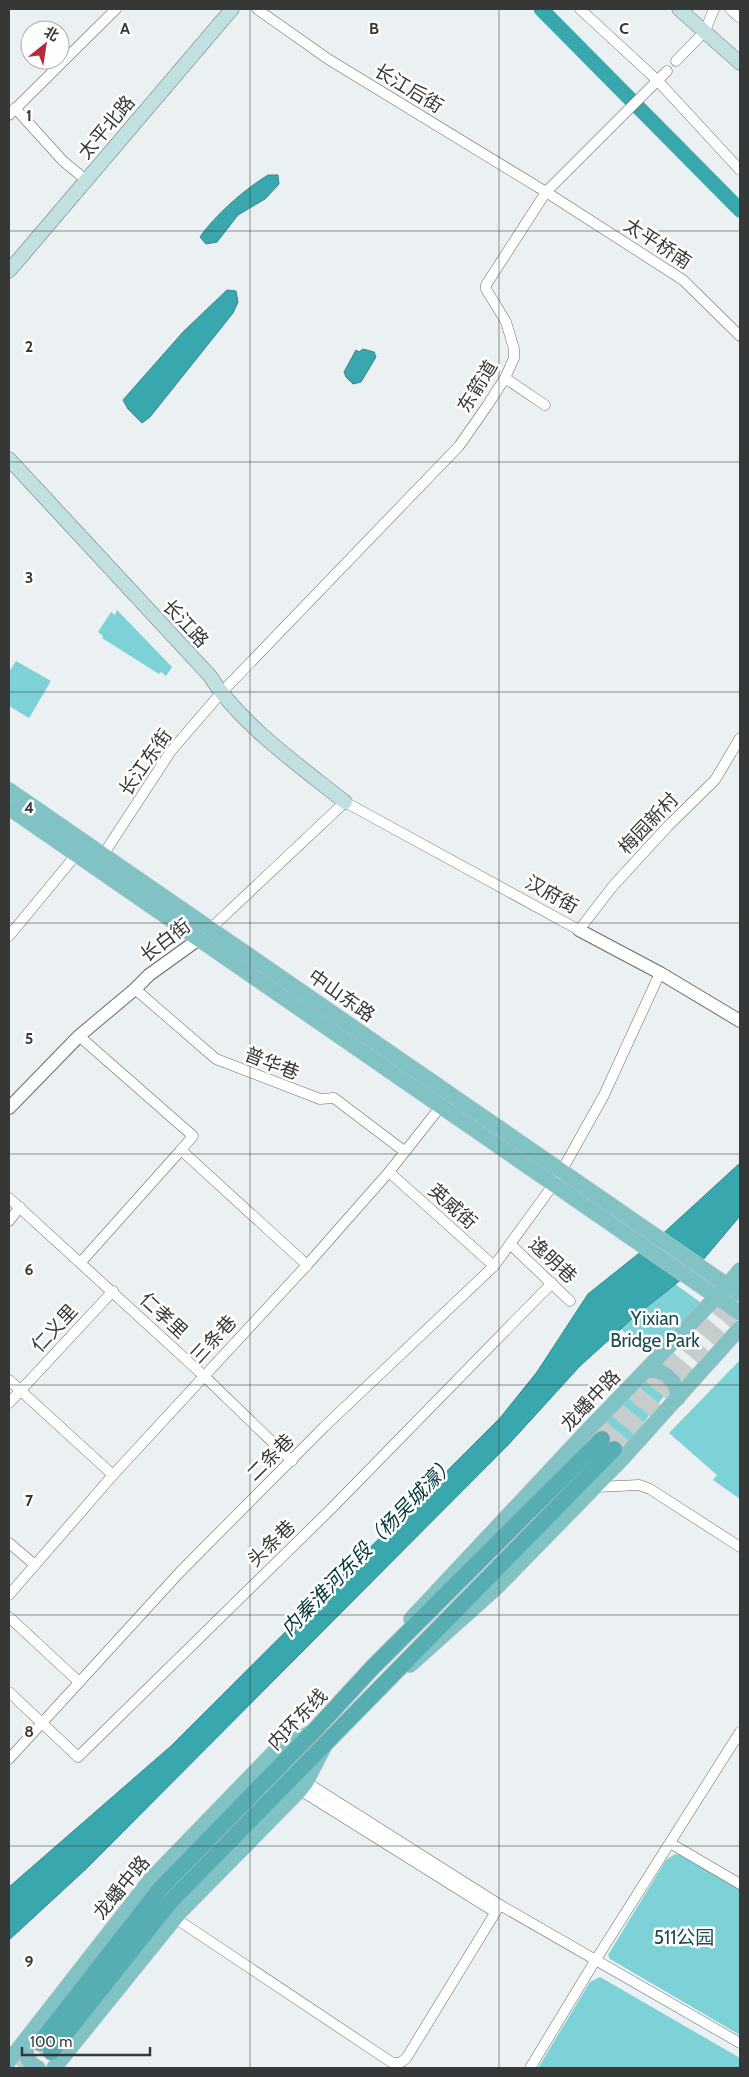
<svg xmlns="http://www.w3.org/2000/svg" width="749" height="2077" font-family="Cabin,'Noto Sans SC',sans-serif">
<rect width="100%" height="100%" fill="#ebf1f2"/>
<g fill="#7dd2d7">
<path d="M117 610 172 667 166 676 161 672 159 674 102 638 103 636 98 632 111 612 115 615Z"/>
<path d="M16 661 51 681 29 718 9 706V672Z"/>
<path d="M675 1284 707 1307 656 1359 621 1329Z"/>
<path d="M740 1360V1499L713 1480 717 1475 669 1433Z"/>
<path d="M653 1378 661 1380 667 1392 626 1446 601 1423 645 1382Z"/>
<path d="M675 1854 680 1855 740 1889V2035L610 1959 608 1955 666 1860Z"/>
<path d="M600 1977 740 2058V2068H538L590 1982Z"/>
</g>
<g fill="#38a8ae" stroke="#37868b">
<path d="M268 175H278L279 184 265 199 238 215 217 242 206 244 200 237C215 215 245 189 268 175Z"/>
<path d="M227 290 236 291 238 302 233 313 150 417 142 423 128 409 123 400 183 332Z"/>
<path d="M363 349 374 352 376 357 361 382 353 384 346 377 344 372 356 350 359 352Z"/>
<path d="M740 1163V1216L697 1267 633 1318 580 1366 508 1445 86 1869 9 1940V1887L171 1746 500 1418 537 1372 588 1294 657 1239Z"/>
</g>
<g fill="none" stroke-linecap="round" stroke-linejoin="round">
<path stroke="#38a8ae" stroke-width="15" d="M541 9 740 210"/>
<g stroke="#c7cccd" stroke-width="16" stroke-dasharray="16 8" stroke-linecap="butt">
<path d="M602 1439 740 1282"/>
<path d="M614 1449 740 1304"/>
<path d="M20 2068 37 2047"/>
</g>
<defs>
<g id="minor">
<path d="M257 9 328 59 546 192 683 280 740 336"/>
<path d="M580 9 657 80 740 170"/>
<path d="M730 9 740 18"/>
<path d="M676 61 705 31 714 9"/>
<path d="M15 108 63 161 86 180"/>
<path d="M9 115 116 9"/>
<path d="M505 378 545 405"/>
<path d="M103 855 171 751 221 693 459 446 487 406 505 378 514 358V349L506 322 486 289V285L546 192 667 71"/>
<path d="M207 932 345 802 579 930 613 886 668 826 715 780 740 738"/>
<path d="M9 936 76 855"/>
<path d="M135 989 216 1059 320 1099 334 1098 404 1151"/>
<path d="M79 1036 193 1136 181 1150"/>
<path d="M389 1172 494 1266"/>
<path d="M9 1198 203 1375 292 1461"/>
<path d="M9 1221 20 1207"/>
<path d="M511 1245 570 1301"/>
<path d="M81 1262 181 1150 307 1265"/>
<path d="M9 1380 113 1475"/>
<path d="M9 1403 113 1291"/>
<path d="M596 1487 639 1485 650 1489 740 1547"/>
<path d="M9 1543 35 1565"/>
<path d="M9 1595 113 1475 307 1265 389 1172 441 1106"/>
<path d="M9 1617 79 1682"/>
<path d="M9 1692 78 1757 330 1510 552 1283"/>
<path d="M9 1759 180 1572 324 1427 494 1266 556 1181 604 1095 660 973"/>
<path d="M306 1782 500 1905 740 2043"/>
<path d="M300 1790 495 1912"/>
<path d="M670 1843 740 1884"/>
<path d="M175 1918 391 2062C399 2064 402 2063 407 2057L500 1905"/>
<path d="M530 2068 595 1961 740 1732"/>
</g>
<g id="tertiary">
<path d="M579 930 660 973 740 1021"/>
<path d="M9 1108 79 1036 135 989 149 975 199 939"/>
</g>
<g id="secondary">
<path d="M679 9 740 63"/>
<path d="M9 271 232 9"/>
<path d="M9 459 210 676C239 723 302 768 345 802"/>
</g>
<g id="primary">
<path d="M9 790 740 1294"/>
<path d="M9 808 740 1313"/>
<path d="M644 1372C662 1366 677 1380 678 1398"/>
<path d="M411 1619 587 1431 723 1290 740 1270"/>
<path d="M410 1665 496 1588 623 1458 740 1328"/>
<path d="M28 2037C25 2051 24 2061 38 2068"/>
<path d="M9 2061 151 1879 276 1750 310 1733"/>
<path d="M54 2068 180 1912 300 1790 306 1782 323 1749"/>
</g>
<g id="trunk">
<path d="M40 2043 160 1889 315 1730 373 1667 602 1439"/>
<path d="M51 2052 170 1902 614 1449"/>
</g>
</defs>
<use href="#minor" stroke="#666c6c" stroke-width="11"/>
<use href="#tertiary" stroke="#666c6c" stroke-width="14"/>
<use href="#secondary" stroke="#666c6c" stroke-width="15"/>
<use href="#primary" stroke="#cbcbcb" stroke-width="16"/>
<use href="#trunk" stroke="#cbcbcb" stroke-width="18"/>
<use href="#minor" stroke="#fff" stroke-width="10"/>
<use href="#tertiary" stroke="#fff" stroke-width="12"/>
<use href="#secondary" stroke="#c0e0e2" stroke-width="14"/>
<use href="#primary" stroke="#81c2c5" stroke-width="15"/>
<use href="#trunk" stroke="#57aeb2" stroke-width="16"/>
</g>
<path fill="none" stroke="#363838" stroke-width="1" stroke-opacity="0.55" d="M250 9V2068M499 9V2068M9 231H740M9 462H740M9 692H740M9 923H740M9 1154H740M9 1385H740M9 1615H740M9 1846H740"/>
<g text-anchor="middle" stroke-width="5" stroke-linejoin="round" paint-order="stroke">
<g font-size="19" fill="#363838" stroke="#fff">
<text transform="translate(409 88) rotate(31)" y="7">长江后街</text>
<text transform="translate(106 127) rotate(-50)" y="7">太平北路</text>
<text transform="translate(658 243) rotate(33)" y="7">太平桥南</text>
<text transform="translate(477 386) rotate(-58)" y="7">东箭道</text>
<text transform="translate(186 623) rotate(47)" y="7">长江路</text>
<text transform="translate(145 762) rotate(-55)" y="7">长江东街</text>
<text transform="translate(648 823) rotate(-46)" y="7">梅园新村</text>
<text transform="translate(552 894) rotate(29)" y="7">汉府街</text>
<text transform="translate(165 940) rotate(-37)" y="7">长白街</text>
<text transform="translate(342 995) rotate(35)" y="7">中山东路</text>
<text transform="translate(272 1063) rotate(21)" y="7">普华巷</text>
<text transform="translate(453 1206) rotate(42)" y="7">英威街</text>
<text transform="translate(553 1260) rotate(43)" y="7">逸明巷</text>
<text transform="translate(164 1315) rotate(43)" y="7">仁孝里</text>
<text transform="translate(54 1328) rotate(-47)" y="7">仁义里</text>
<text transform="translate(213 1339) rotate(-47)" y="7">三条巷</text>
<text transform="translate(590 1400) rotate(-46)" y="7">龙蟠中路</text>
<text transform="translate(270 1457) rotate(-45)" y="7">二条巷</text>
<text transform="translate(271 1543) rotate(-44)" y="7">头条巷</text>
<text transform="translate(297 1719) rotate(-46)" y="7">内环东线</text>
<text transform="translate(121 1887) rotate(-50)" y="7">龙蟠中路</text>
</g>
<g font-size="19" fill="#1c4c4f" stroke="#fff">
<text x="655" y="1325">Yixian<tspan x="655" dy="22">Bridge Park</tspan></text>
<text x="684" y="1944">511公园</text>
</g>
<g font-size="20" font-style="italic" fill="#02373a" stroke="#fff">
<text transform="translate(368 1546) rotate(-46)" y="7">内秦淮河东段（杨吴城濠）</text>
</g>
</g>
<g font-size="16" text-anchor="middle" font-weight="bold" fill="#363838" stroke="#fff" stroke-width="5" stroke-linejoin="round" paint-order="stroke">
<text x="125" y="34">A</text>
<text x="374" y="34">B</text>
<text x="624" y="34">C</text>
<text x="29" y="121">1</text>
<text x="29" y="352">2</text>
<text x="29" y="583">3</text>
<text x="29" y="813">4</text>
<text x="29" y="1044">5</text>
<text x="29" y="1275">6</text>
<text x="29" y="1506">7</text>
<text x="29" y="1737">8</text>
<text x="29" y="1967">9</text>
</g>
<rect width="749" height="2077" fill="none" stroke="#363838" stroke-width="20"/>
<g transform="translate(45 45) rotate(30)"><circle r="24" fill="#ffffff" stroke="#afafaf"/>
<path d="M0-4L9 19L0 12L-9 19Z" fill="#ba293a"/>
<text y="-8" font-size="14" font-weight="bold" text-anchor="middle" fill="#363838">北</text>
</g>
<path d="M22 2047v8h128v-8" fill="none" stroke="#363838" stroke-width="2.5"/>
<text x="30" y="2047" font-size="15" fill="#363838" stroke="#ffffff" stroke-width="4" paint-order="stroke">100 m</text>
</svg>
